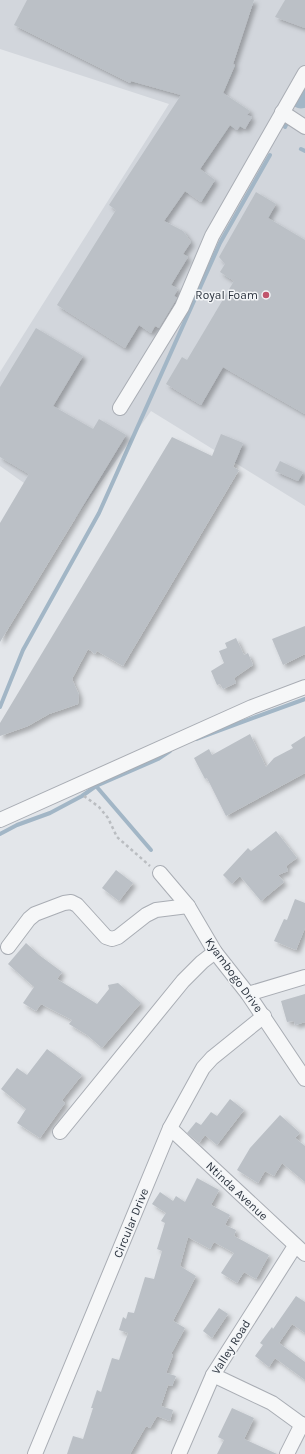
<svg xmlns="http://www.w3.org/2000/svg" width="305" height="1454" font-family="Karla,sans-serif">
<defs>
<filter id="shadow"><feDropShadow dx="3.5" dy="3.5" stdDeviation="2" flood-color="#0004"/></filter>
</defs>
<rect width="100%" height="100%" fill="#e3e6ea"/>
<path fill="#d2d6dc" d="M0 0H305V506L151 411 75 519 0 466V372L169 104 0 49Z"/>
<g fill="none" stroke-linecap="round" stroke-linejoin="round">
<g stroke="#a2b6c6" stroke-width="4">
<path d="M285 127 288 121"/>
<path d="M301 149 305 151"/>
<path d="M0 707 23 650 99 513 220 243 270 155"/>
<path d="M196 739 305 699"/>
<path d="M96 786 151 850"/>
<path d="M0 834 17 825 50 813 82 796 96 786 158 759 170 751"/>
</g>
<path stroke="#a2b6c6" stroke-width="25" d="M301 96 305 89"/>
</g>
<g fill="#bbc0c6" filter="url(#shadow)">
<path d="M27 0H254L233 64 235 65 223 93 250 111 247 115 252 117 245 129 240 126 237 130 230 125 200 169 215 180 201 202 185 191 164 221 183 231 191 242 183 254 188 257 171 285 178 289 174 296 177 298 159 328 155 326 151 333 139 325 125 348 57 305 116 210 109 205 181 95 131 81 130 83 14 25Z"/>
<path d="M285 0H305V28L275 17Z"/>
<path d="M256 192 276 204 268 218 305 240V414L223 367 201 405 166 384 182 357 187 360 234 281 220 272 225 264 219 257Z"/>
<path d="M36 328 83 356 53 406 93 429 99 419 126 435 0 642V523L29 474 0 457V387Z"/>
<path d="M221 434 243 443 233 467 239 470 123 666 97 651 95 654 88 649 72 679 79 695 78 704 49 714 28 726 0 736V723L172 437 212 456Z"/>
<path d="M280 461 303 472 298 481 275 471Z"/>
<path d="M305 626V654L283 665 272 639Z"/>
<path d="M236 638 244 655 248 653 253 665 234 678 236 683 223 689 220 684 217 685 211 671 224 663 219 651 227 648 225 643Z"/>
<path d="M250 734 266 767 274 758 293 748 291 745 305 736V773L226 816 207 778 205 779 194 758 209 749 212 755Z"/>
<path d="M276 831 297 858 286 866 288 871 278 875 284 882 261 901 240 876 232 884 223 875 248 848 251 851Z"/>
<path d="M116 870 133 883 119 901 102 888Z"/>
<path d="M295 899 305 903V928L296 950 274 941 284 919 287 920Z"/>
<path d="M26 943 39 955 62 972 57 979 97 1004 109 989 108 985 118 983 141 1003 102 1048 87 1035 69 1024 72 1020 41 1004 36 1011 23 1003 34 987 8 964Z"/>
<path d="M305 994V1022L295 1025 294 1021 287 1022 281 1001Z"/>
<path d="M47 1049 82 1075 62 1100 65 1103 40 1138 17 1123 26 1109 1 1089 17 1068 27 1075Z"/>
<path d="M230 1099 244 1110 217 1145 205 1135 199 1143 187 1133 196 1122 201 1125 211 1112 217 1116Z"/>
<path d="M280 1115 300 1133 295 1138 305 1146V1182L282 1163 274 1176 265 1171 258 1183 237 1170 250 1148Z"/>
<path d="M197 1178 219 1190 211 1205 230 1215 225 1225 236 1230 234 1236 269 1255 256 1279 244 1272 237 1283 221 1273 234 1253 214 1242 210 1249 188 1237 180 1266 196 1276 173 1321 185 1328 171 1354 173 1355 166 1373 176 1376 172 1386 168 1385 161 1406 173 1410 170 1421 157 1416 150 1428 146 1426 130 1454H67L73 1436 83 1439 93 1408H91L97 1390 101 1392 112 1358 119 1360 128 1333 119 1330 123 1317 126 1319 128 1312 134 1313 145 1277 154 1279 162 1251 157 1249 165 1223 161 1221 166 1213 152 1204 160 1192 173 1201 176 1196 185 1202Z"/>
<path d="M296 1296 305 1302V1333L292 1324 279 1343 305 1362V1380L275 1358 269 1367 255 1356 263 1345 260 1343 272 1327 273 1329Z"/>
<path d="M219 1308 228 1314 212 1338 203 1331Z"/>
<path d="M232 1408 254 1418 244 1439 277 1454H217L224 1440 218 1437Z"/>
</g>
<g fill="none" stroke-linecap="round" stroke-linejoin="round">
<defs>
<g id="minor">
<path d="M282 112 305 127"/>
<path d="M120 408 182 307 212 236 305 73"/>
<path d="M0 820 252 707 305 687"/>
<path d="M160 873 188 906 215 952 248 994 305 1079"/>
<path d="M8 947 29 919 35 914 64 903 71 902 77 905 106 937 112 939 118 937 146 915 156 910 188 906"/>
<path d="M248 994 305 977"/>
<path d="M170 1128 305 1254"/>
<path d="M60 1132 183 981 202 962 215 952"/>
<path d="M213 1375 272 1403 305 1427"/>
<path d="M35 1454 170 1128 203 1068 212 1058 264 1016"/>
<path d="M179 1454 213 1375 295 1246"/>
<path d="M287 1454 302 1424"/>
</g>
</defs>
<use href="#minor" stroke="#a9adb4" stroke-width="16"/>
<path stroke="#babdc1" stroke-width="2.5" stroke-dasharray="3 3" stroke-linecap="butt" d="M84 796 99 807 108 818 117 837 150 866"/>
<use href="#minor" stroke="#f6f7f8" stroke-width="14"/>
</g>
<circle fill="#c1566d" stroke="#f3f5f7" stroke-width="1.5" cx="266" cy="295" r="4"/>
<g text-anchor="middle" stroke-width="3" stroke-linejoin="round" paint-order="stroke">
<g font-size="12" fill="#2d3540" stroke="#f3f5f7" text-anchor="end">
<text x="258" y="299">Royal Foam</text>
</g>
<g font-size="12" fill="#2d3540" stroke="#f3f5f7">
<text transform="translate(234 975) rotate(54)" y="4">Kyambogo Drive</text>
<text transform="translate(237 1191) rotate(43)" y="4">Ntinda Avenue</text>
<text transform="translate(131 1223) rotate(-68)" y="4">Circular Drive</text>
<text transform="translate(231 1347) rotate(-58)" y="4">Valley Road</text>
</g>
</g>
</svg>
